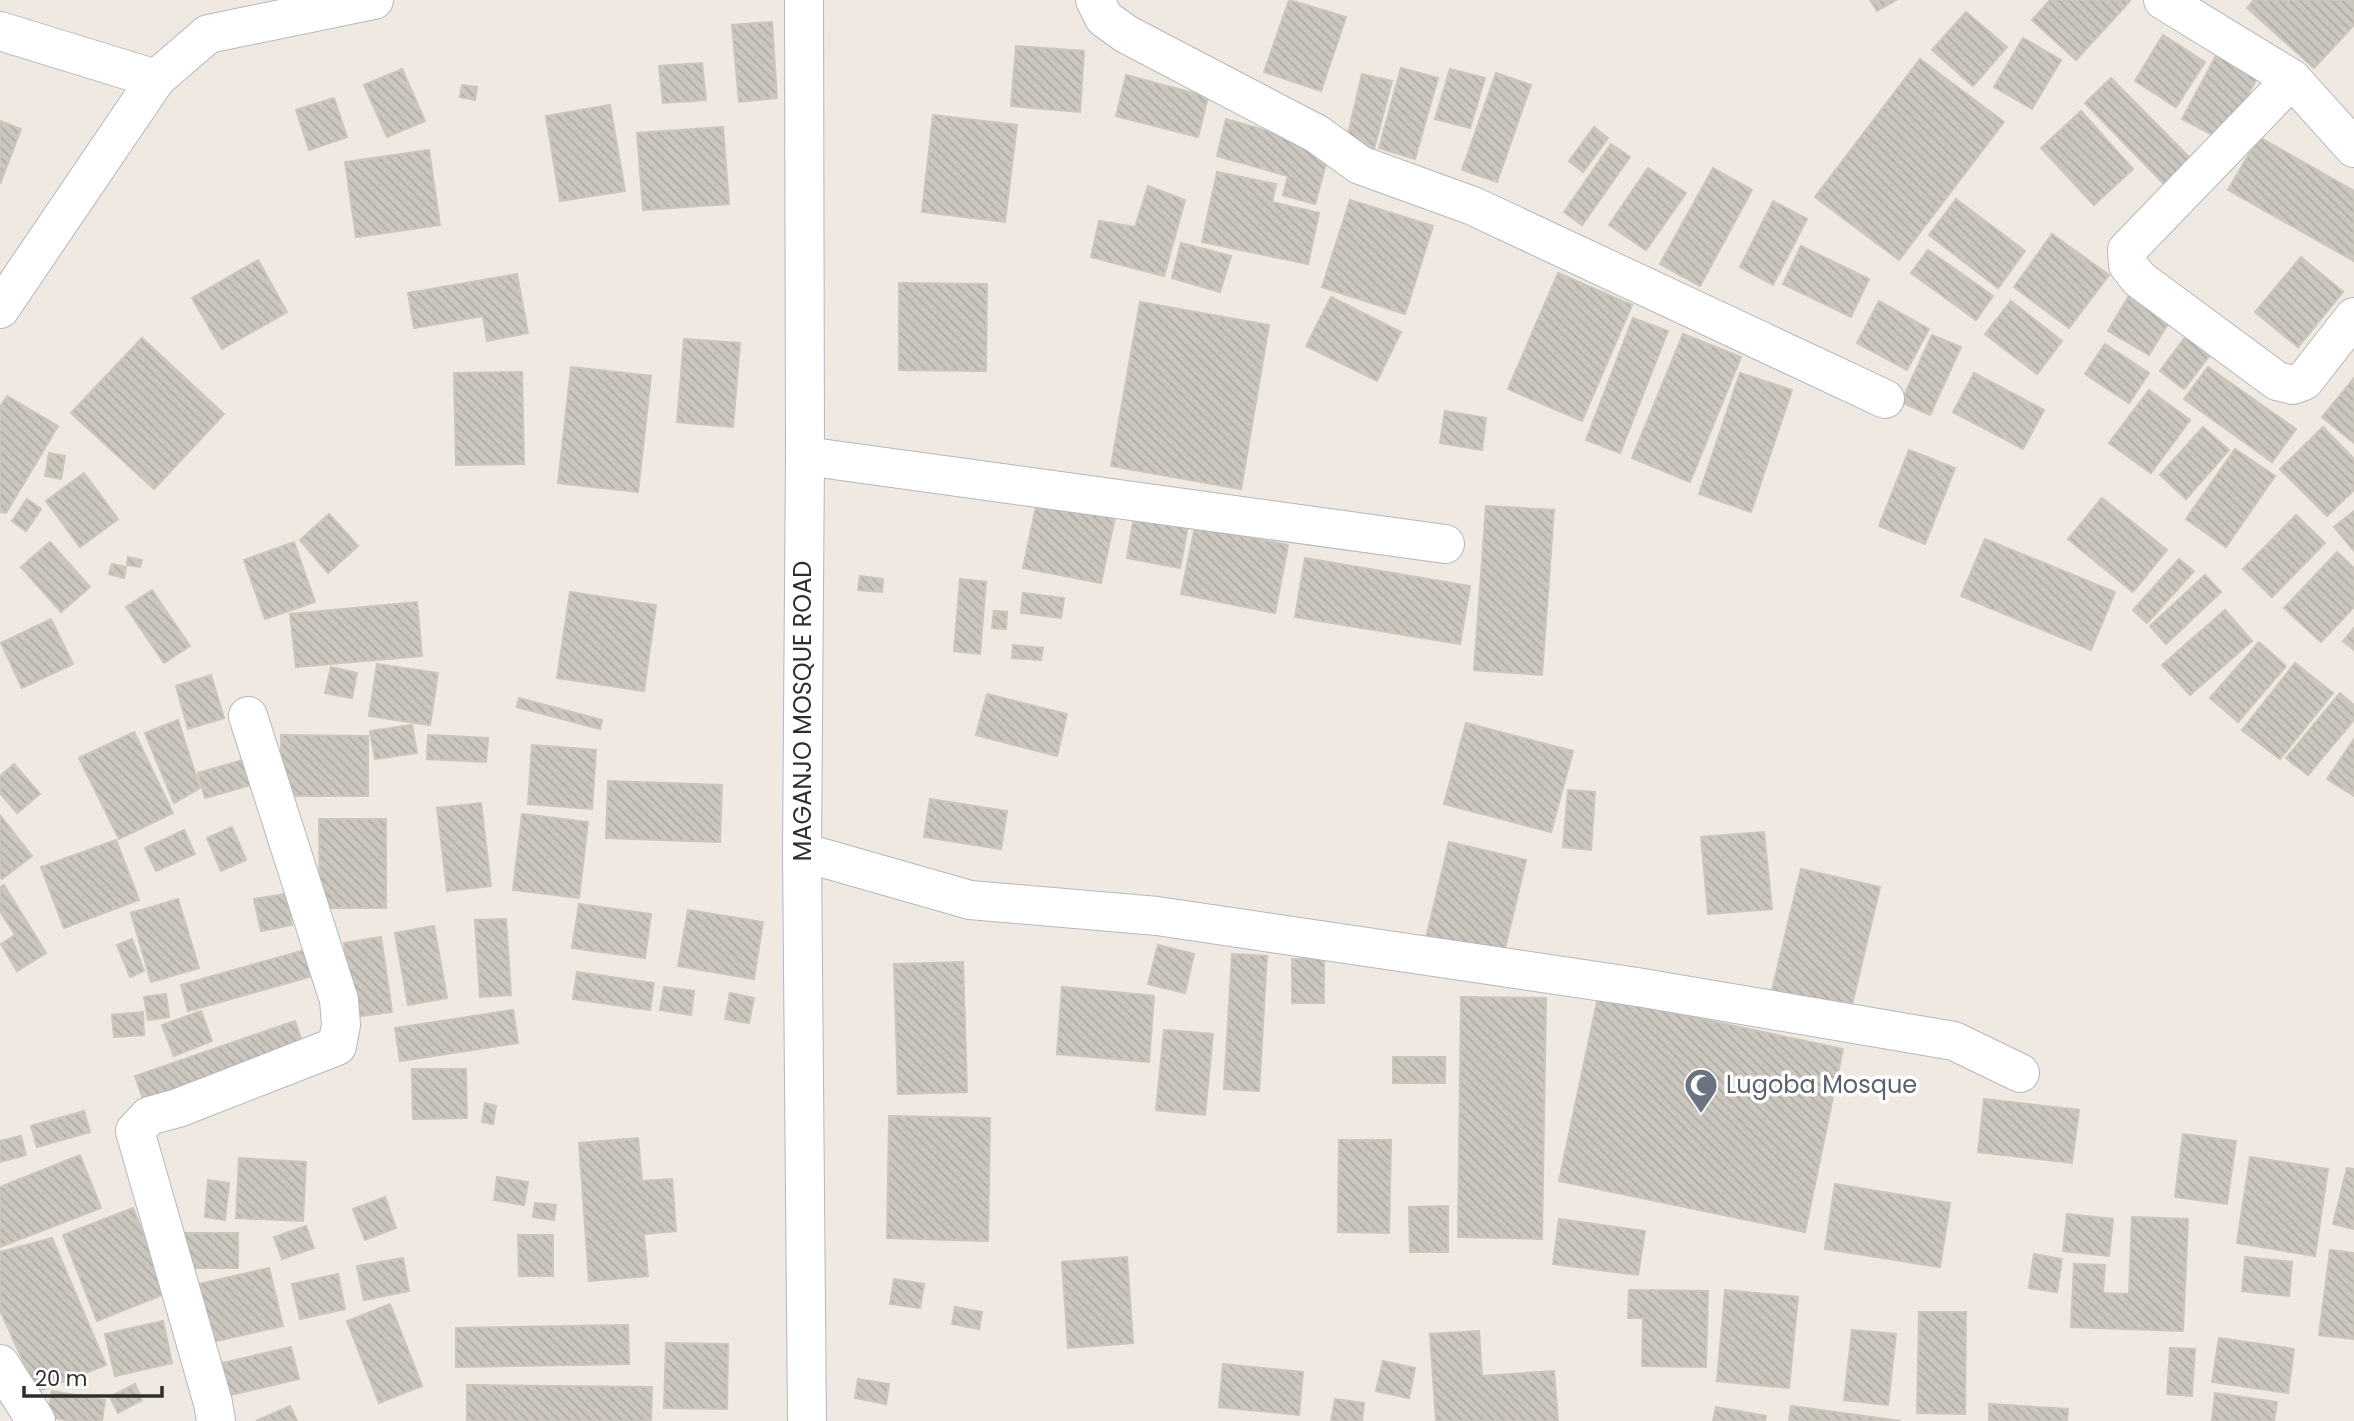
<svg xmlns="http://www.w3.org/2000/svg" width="2354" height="1421" font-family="Poppins,sans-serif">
<defs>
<pattern id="building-back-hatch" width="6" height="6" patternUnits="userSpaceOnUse" patternTransform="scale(1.75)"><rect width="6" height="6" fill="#cbc7bf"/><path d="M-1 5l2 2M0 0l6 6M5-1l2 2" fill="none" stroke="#afaba4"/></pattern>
</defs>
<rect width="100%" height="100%" fill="#efe9e1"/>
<g fill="url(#building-back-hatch)" stroke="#cbc5ba" stroke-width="2">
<path d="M1289 0 1346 17 1321 91 1264 72Z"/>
<path d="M1870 0H1896L1877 11Z"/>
<path d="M2050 0H2130V1L2076 60 2032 20Z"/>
<path d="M2254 0H2354V25L2314 68 2247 8Z"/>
<path d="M1966 12 2007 47 1973 86 1932 50Z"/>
<path d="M772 22 777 98 739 102 732 25Z"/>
<path d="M2163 35 2205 62 2176 107 2135 81Z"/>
<path d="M2023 38 2061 60 2032 109 1994 87Z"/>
<path d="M1016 46 1084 51 1080 112 1011 106Z"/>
<path d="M2219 50 2260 72 2224 141 2182 119Z"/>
<path d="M1920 59 2004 122 1899 260 1815 197Z"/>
<path d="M702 63 706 100 663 103 659 66Z"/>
<path d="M1401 68 1438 78 1415 159 1379 148Z"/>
<path d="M402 69 425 121 387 137 364 85Z"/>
<path d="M1450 69 1485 78 1470 128 1435 119Z"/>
<path d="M1496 73 1531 85 1497 182 1462 170Z"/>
<path d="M1362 74 1392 81 1373 153 1345 147Z"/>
<path d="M1126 75 1208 97 1198 137 1116 116Z"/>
<path d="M2111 78 2193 161 2167 187 2085 103Z"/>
<path d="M462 85 477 87 475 100 460 97Z"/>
<path d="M334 98 347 137 309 150 296 110Z"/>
<path d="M610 105 625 191 560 201 546 116Z"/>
<path d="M2081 111 2133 169 2094 205 2041 148Z"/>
<path d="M933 115 1017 125 1005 222 922 212Z"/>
<path d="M1226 119 1330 149 1315 204 1283 195 1288 176 1217 156Z"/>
<path d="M0 121 21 129 0 184Z"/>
<path d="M723 127 729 204 643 210 637 133Z"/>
<path d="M1594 127 1608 138 1583 172 1569 161Z"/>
<path d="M2259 137 2354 191V261L2228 190Z"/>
<path d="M1611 144 1630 157 1582 225 1564 212Z"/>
<path d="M429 150 440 225 356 237 345 162Z"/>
<path d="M1648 168 1686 193 1646 250 1609 225Z"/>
<path d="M1713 168 1752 190 1700 286 1660 264Z"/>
<path d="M1217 172 1276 184 1272 202 1319 213 1308 264 1202 242Z"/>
<path d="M1148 186 1185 200 1164 276 1091 257 1099 221 1135 227Z"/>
<path d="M1956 199 2025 251 1998 288 1929 235Z"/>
<path d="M1350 200 1433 226 1405 314 1322 287Z"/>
<path d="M1773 201 1807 219 1773 285 1740 267Z"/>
<path d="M2052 234 2109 275 2069 328 2014 287Z"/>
<path d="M1181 243 1231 256 1220 292 1172 278Z"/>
<path d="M1801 246 1869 279 1851 317 1783 284Z"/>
<path d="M1928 250 1993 296 1976 320 1911 273Z"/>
<path d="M2301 257 2343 292 2298 347 2255 312Z"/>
<path d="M258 260 287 312 222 349 192 298Z"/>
<path d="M1558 273 1632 305 1582 421 1508 389Z"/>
<path d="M517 274 528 333 487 341 483 316 414 328 408 293Z"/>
<path d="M899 283 987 284 986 371 899 370Z"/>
<path d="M2136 284 2177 309 2149 355 2108 331Z"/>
<path d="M1331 297 1401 332 1377 381 1306 346Z"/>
<path d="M1879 301 1929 329 1907 370 1857 343Z"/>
<path d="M2011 301 2062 341 2037 374 1985 334Z"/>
<path d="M1140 302 1269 325 1241 489 1111 466Z"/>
<path d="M1633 318 1668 331 1620 453 1586 440Z"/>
<path d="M2192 328 2217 346 2184 389 2160 371Z"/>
<path d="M1683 334 1741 357 1690 482 1632 458Z"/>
<path d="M1932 335 1961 347 1930 415 1901 402Z"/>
<path d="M142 338 224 414 154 489 71 413Z"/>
<path d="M684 339 740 343 733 427 677 422Z"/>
<path d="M2105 344 2149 373 2129 403 2085 374Z"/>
<path d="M571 367 651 376 638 492 558 483Z"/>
<path d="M2208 367 2296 429 2272 462 2184 399Z"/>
<path d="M522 372 524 464 456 465 454 373Z"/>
<path d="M1740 373 1792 390 1751 512 1699 494Z"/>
<path d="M1974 373 2044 410 2023 449 1953 412Z"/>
<path d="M2354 378V443L2322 417Z"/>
<path d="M2149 390 2190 420 2151 473 2109 443Z"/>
<path d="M7 396 58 426 6 513 0 512V407Z"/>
<path d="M1445 411 1486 418 1482 450 1440 443Z"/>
<path d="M2203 427 2229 450 2186 499 2160 475Z"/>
<path d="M2323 427 2354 459V490L2327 516 2280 469Z"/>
<path d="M2235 449 2275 476 2226 547 2186 519Z"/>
<path d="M1909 450 1955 468 1925 544 1879 526Z"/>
<path d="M49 453 65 456 61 479 45 476Z"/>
<path d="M84 473 118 519 80 547 46 501Z"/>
<path d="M2102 498 2167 550 2133 592 2068 539Z"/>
<path d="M27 499 41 509 26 531 12 521Z"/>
<path d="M1037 502 1115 517 1101 583 1023 568Z"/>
<path d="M1486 506 1554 510 1542 675 1474 670Z"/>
<path d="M2354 511V551L2334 527Z"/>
<path d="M329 514 358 546 328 573 300 540Z"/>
<path d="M2296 515 2325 543 2272 597 2243 569Z"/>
<path d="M1134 517 1188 526 1180 568 1127 558Z"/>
<path d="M1195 527 1288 545 1275 613 1181 594Z"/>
<path d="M1985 539 2115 592 2091 650 1961 596Z"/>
<path d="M50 542 90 587 61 612 21 567Z"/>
<path d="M294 542 315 602 265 619 244 560Z"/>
<path d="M2337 552 2354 568V607L2321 642 2284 608Z"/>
<path d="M128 557 142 560 140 567 127 565Z"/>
<path d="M1305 558 1470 586 1460 644 1295 617Z"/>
<path d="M2179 559 2194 571 2147 623 2133 610Z"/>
<path d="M112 564 126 567 124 578 109 574Z"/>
<path d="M2205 575 2221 592 2166 644 2150 626Z"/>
<path d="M860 576 883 579 882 592 858 590Z"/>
<path d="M960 579 986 582 980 654 954 651Z"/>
<path d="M152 590 190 646 164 663 126 607Z"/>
<path d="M570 592 656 605 644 691 557 678Z"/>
<path d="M1023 593 1064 598 1061 618 1021 613Z"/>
<path d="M417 602 422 656 296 667 290 614Z"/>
<path d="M2225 610 2252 641 2190 695 2162 665Z"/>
<path d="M994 611 1007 612 1006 629 992 628Z"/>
<path d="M51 619 73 664 22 688 1 643Z"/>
<path d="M2354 628V650L2343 641Z"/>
<path d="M2259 642 2286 666 2238 722 2210 698Z"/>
<path d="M1013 645 1043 648 1041 660 1012 658Z"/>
<path d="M2295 663 2333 693 2280 759 2242 730Z"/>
<path d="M377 664 438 673 430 725 369 716Z"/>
<path d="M331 667 357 673 352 698 325 693Z"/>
<path d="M211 675 224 718 188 729 176 686Z"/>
<path d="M2340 693 2354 705V720L2308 775 2286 758Z"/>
<path d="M987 694 1067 714 1057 756 976 735Z"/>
<path d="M519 698 602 720 600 729 517 707Z"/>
<path d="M178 720 200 788 174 803 145 733Z"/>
<path d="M1466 723 1573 751 1551 832 1444 804Z"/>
<path d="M412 725 417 753 375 759 370 731Z"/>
<path d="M134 732 173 813 119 839 79 758Z"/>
<path d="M281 735 368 736V796H281Z"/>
<path d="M428 735 488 738 486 762 427 759Z"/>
<path d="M2354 739V796L2327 779Z"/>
<path d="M532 745 596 750 592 809 528 804Z"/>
<path d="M246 759 254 784 205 798 198 773Z"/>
<path d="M14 764 40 794 17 813 0 793V776Z"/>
<path d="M608 781 722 785 720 842 606 838Z"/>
<path d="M1568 790 1595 792 1591 850 1563 847Z"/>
<path d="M930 799 1007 811 1001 849 924 837Z"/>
<path d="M481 803 491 886 447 891 437 808Z"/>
<path d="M522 814 588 822 579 898 513 890Z"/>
<path d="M0 815 32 856 2 879 0 877Z"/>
<path d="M319 819H386V908H320Z"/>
<path d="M232 827 246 860 221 871 207 838Z"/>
<path d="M184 830 195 854 156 871 145 848Z"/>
<path d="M1764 832 1772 909 1708 914 1701 837Z"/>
<path d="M116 840 139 900 64 928 41 867Z"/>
<path d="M1449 842 1526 860 1503 957 1426 938Z"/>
<path d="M1801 869 1880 887 1851 1009 1772 990Z"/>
<path d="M4 885 46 953 17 971 1 944 15 935 0 911V887Z"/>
<path d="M286 894 292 925 261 931 254 899Z"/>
<path d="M178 899 199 968 151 982 131 913Z"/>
<path d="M579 904 651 914 645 958 572 948Z"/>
<path d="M688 910 763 922 754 979 678 966Z"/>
<path d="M506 919 511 995 480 997 475 920Z"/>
<path d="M434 926 447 998 408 1005 395 933Z"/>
<path d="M381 937 392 1012 354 1017 344 943Z"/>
<path d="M132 939 144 971 130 977 117 945Z"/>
<path d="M1158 945 1194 954 1185 993 1148 984Z"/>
<path d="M308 949 316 975 188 1011 181 985Z"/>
<path d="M1232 954 1267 956 1259 1091 1224 1089Z"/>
<rect x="1292" y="959" width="32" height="44"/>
<path d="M963 962 967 1092 898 1094 894 964Z"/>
<path d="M577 972 654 983 650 1010 573 999Z"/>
<path d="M664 987 694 991 691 1015 660 1010Z"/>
<path d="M1062 987 1154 996 1149 1062 1057 1054Z"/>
<path d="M730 993 754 998 749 1023 725 1019Z"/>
<path d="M166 994 169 1017 148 1020 144 997Z"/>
<path d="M1461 997 1546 998 1542 1239 1458 1237Z"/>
<path d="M1598 997 1843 1049 1805 1232 1559 1181Z"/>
<path d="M513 1010 518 1043 400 1061 395 1028Z"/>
<path d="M201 1011 212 1041 174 1056 162 1025Z"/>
<path d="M143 1012 144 1035 114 1037 112 1015Z"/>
<path d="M295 1021 304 1047 144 1102 135 1076Z"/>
<path d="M1164 1030 1213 1034 1205 1115 1156 1110Z"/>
<rect x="1393" y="1057" width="52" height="26"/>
<path d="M412 1069H466L467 1118 413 1119Z"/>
<path d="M1984 1099 2079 1110 2072 1163 1978 1152Z"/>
<path d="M485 1103 496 1106 493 1124 482 1122Z"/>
<path d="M84 1111 90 1132 37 1147 31 1126Z"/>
<path d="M889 1116 990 1118 988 1241 887 1238Z"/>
<path d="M2183 1134 2236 1141 2227 1204 2175 1197Z"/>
<path d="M21 1136 26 1155 0 1162V1141Z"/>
<path d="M638 1138 642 1181 672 1179 676 1231 644 1234 648 1276 589 1281 579 1143Z"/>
<path d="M1339 1140H1391L1389 1233 1338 1232Z"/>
<path d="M80 1155 101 1208 0 1247V1187Z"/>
<path d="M2250 1157 2328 1169 2315 1256 2237 1243Z"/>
<path d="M239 1158 306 1162 303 1221 236 1218Z"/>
<path d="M2347 1168 2354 1169V1229L2333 1224Z"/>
<path d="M497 1177 528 1182 524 1205 494 1200Z"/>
<path d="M208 1180 229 1183 225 1220 205 1217Z"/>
<path d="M1835 1184 1950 1203 1940 1267 1825 1249Z"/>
<path d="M385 1197 396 1228 365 1240 353 1209Z"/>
<path d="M535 1203 556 1205 554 1220 533 1217Z"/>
<path d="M1448 1206V1252H1410L1409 1207Z"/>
<path d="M133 1208 167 1293 97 1321 63 1235Z"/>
<path d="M2067 1214 2113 1219 2109 1256 2063 1251Z"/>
<path d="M2132 1217 2188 1219 2183 1331 2071 1327 2074 1264 2105 1265 2103 1293 2129 1294Z"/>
<path d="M1559 1219 1645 1231 1638 1275 1553 1264Z"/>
<path d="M306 1226 314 1248 282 1259 274 1237Z"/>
<path d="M182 1233H238V1268H183Z"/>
<path d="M518 1235H553V1276H519Z"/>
<path d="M52 1238 106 1365 37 1392 0 1310V1252Z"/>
<path d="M2330 1250 2354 1253V1339L2319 1335Z"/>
<path d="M2034 1254 2062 1259 2057 1292 2029 1288Z"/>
<path d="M1127 1257 1133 1343 1068 1348 1062 1262Z"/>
<path d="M2245 1257 2292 1262 2289 1296 2242 1291Z"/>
<path d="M403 1258 409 1291 364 1300 357 1266Z"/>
<path d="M269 1268 283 1326 212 1342 199 1284Z"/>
<path d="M338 1274 345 1309 300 1319 292 1284Z"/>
<path d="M894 1279 924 1284 920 1308 890 1304Z"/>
<path d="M1629 1290 1708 1291 1706 1367 1642 1366 1643 1318H1628Z"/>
<path d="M1725 1290 1798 1297 1789 1388 1717 1381Z"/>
<path d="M390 1304 422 1386 379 1403 347 1321Z"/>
<path d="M955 1307 982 1312 979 1329 952 1324Z"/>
<path d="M1919 1312H1966L1965 1414 1917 1413Z"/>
<path d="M163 1321 172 1363 115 1376 105 1334Z"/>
<path d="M628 1325 629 1364 456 1367V1328Z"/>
<path d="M1852 1330 1896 1334 1888 1405 1844 1400Z"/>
<path d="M1479 1331 1482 1376 1554 1371 1558 1421H1436L1430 1334Z"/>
<path d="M2219 1338 2294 1349 2288 1393 2212 1382Z"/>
<path d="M666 1343 728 1344 727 1409 664 1408Z"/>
<path d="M291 1347 299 1379 222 1397 214 1365Z"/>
<path d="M2170 1348 2195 1349 2192 1396 2167 1394Z"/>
<path d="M1383 1361 1415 1368 1409 1398 1376 1391Z"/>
<path d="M1223 1364 1303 1372 1299 1415 1219 1407Z"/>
<path d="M858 1379 889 1384 886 1404 855 1398Z"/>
<path d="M135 1384 142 1400 118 1413 110 1397Z"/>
<path d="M467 1385 652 1387 651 1421H467Z"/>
<path d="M52 1391 105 1400 102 1421H72L47 1417Z"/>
<path d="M2215 1393 2277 1402 2274 1421H2212Z"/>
<path d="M1335 1399 1364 1403 1362 1421H1331Z"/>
<path d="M1989 1404 2068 1409 2067 1421H1989Z"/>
<path d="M290 1406 297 1421H256Z"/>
<path d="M1791 1406 1901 1421H1789Z"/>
<path d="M1716 1407 1766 1416 1765 1421H1713Z"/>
</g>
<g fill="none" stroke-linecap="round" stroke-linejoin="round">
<defs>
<g id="street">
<path d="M1095 0 1104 18 1126 34 1317 134 1360 165 1473 206 1885 399"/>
<path d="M2163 0 2292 79 2354 148"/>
<path d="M0 31 156 79"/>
<path d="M2292 79 2127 250 2128 265 2139 279 2277 381 2293 385 2304 381 2354 317"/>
<path d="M0 309 156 79 208 34 374 0"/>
<path d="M805 456 1445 544"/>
<path d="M802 852 970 900 1157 916 1637 987 1954 1041 2020 1073"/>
<path d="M0 1364 36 1421"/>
<path d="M216 1421 213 1403 135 1131 149 1116 178 1108 337 1046 341 1025 339 1000 248 716"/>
</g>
<path id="secondary" d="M804 0 805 456 802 852 807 1421"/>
</defs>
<use href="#street" stroke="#b4b7c1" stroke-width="40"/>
<use href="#secondary" stroke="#b4b7c1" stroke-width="40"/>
<use href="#street" stroke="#fff" stroke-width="38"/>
<use href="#secondary" stroke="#fff" stroke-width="38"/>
</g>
<defs>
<symbol id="mosque-pin" viewBox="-11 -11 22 30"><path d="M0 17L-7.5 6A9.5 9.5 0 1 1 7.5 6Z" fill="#6b7280" stroke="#fff"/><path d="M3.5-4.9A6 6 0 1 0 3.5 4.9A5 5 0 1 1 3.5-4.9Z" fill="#fff"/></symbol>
</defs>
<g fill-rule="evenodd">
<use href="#mosque-pin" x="1682" y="1066" width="38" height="52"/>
</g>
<g text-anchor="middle" stroke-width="7" stroke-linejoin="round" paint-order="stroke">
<g font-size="24" fill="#2e2e2e" stroke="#fff">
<text transform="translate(803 711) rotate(-90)" y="8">MAGANJO MOSQUE ROAD</text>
</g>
<g font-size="24" fill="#5b616d" stroke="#fff" text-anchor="start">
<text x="1726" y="1093">Lugoba Mosque</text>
</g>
</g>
<path d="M24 1386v10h138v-10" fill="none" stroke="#2e2e2e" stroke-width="3.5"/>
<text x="35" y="1386" font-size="21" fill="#2e2e2e" stroke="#ffffff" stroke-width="5" paint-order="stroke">20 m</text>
</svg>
